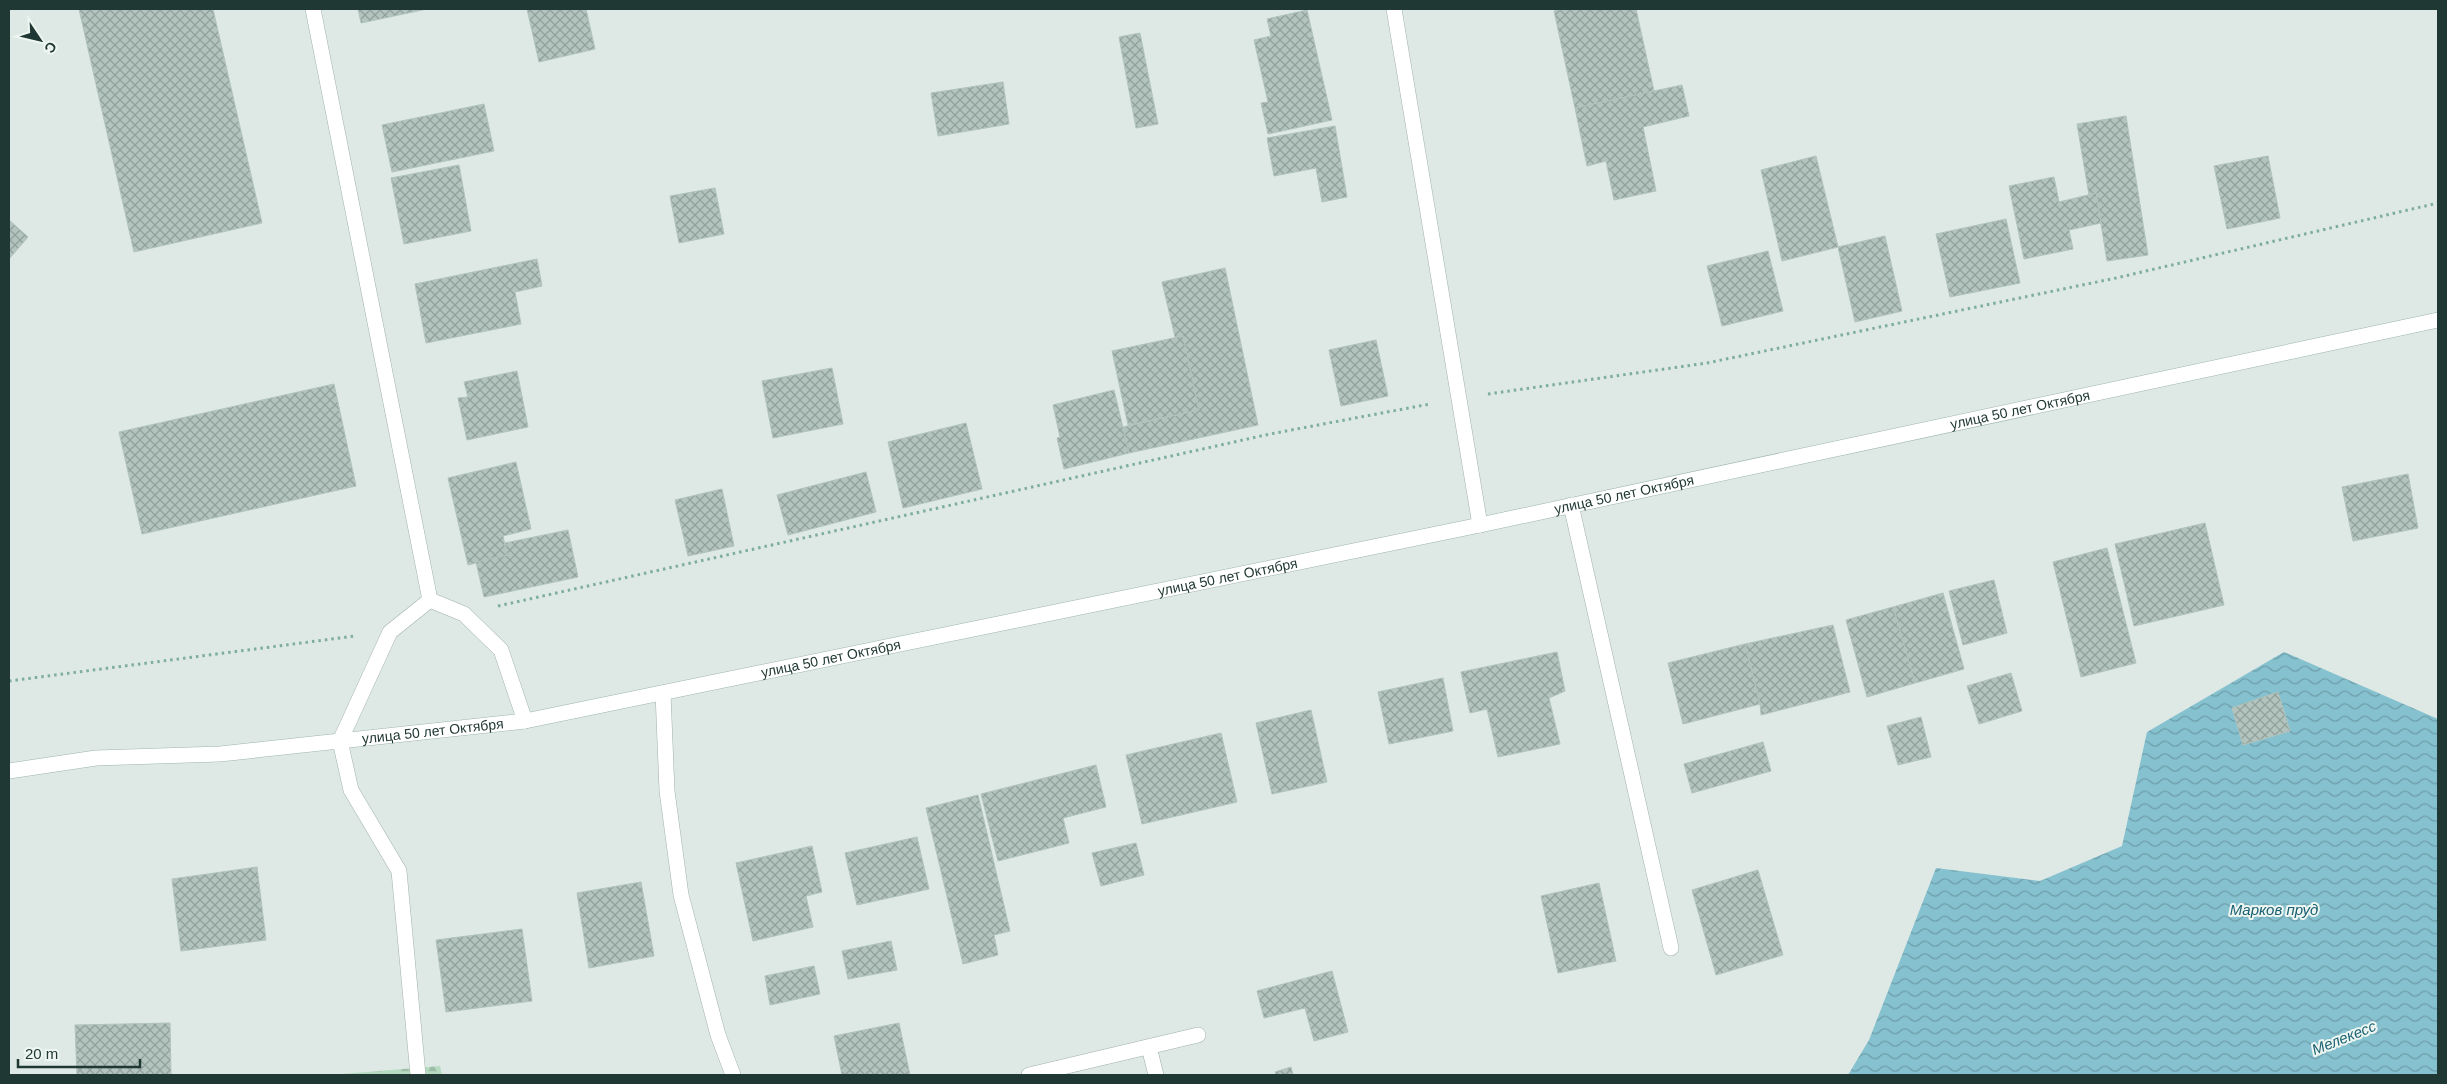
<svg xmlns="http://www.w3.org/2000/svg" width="2447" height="1084" font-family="Arial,sans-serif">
<defs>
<pattern id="forest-firs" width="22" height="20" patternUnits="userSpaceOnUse" patternTransform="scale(1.25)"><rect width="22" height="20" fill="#b6dbc1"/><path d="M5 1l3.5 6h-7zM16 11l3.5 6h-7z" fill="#9cbda6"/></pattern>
<pattern id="water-waves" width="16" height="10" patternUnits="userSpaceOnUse" patternTransform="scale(1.25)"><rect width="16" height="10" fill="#86c1cf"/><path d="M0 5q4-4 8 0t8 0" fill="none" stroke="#6d9ea9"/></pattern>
<pattern id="building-cross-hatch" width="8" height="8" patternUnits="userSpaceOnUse" patternTransform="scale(1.25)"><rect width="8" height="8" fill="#b3c4be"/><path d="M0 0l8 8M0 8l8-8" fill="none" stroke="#91a09b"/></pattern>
</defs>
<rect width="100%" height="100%" fill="#dee9e5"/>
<path fill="url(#forest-firs)" d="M440 1066 442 1075H330Z"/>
<path fill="url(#water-waves)" d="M2284 652 2438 719V1075H1848L1869 1040 1936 868 2040 881 2122 846 2147 732Z"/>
<g fill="url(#building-cross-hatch)" stroke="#b0c3bc">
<path d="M79 9H213L262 223 134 252Z"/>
<path d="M358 9H427L361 23Z"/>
<path d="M527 9H586L595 49 539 62Z"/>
<path d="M1565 9H1636L1654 91 1575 108 1554 11Z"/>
<path d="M1307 10 1332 120 1268 134 1261 103 1268 102 1254 40 1271 36 1267 19Z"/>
<path d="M1140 33 1158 124 1136 128 1119 37Z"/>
<path d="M1003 82 1009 124 938 136 931 93Z"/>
<path d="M1682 85 1689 116 1643 127 1656 191 1614 200 1606 161 1587 166 1575 108Z"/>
<path d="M484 104 494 151 392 172 382 125Z"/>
<path d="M2126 116 2148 255 2107 261 2096 193 2089 195 2077 124Z"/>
<path d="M1335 126 1347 197 1322 202 1316 168 1274 176 1267 138Z"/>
<path d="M1816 156 1838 247 1782 261 1761 170Z"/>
<path d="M2268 156 2280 218 2227 229 2214 166Z"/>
<path d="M459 165 471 231 404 244 391 178Z"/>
<path d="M2054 177 2059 202 2096 193 2101 223 2069 230 2073 249 2024 259 2009 186Z"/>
<path d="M715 188 724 234 679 243 670 196Z"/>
<path d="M2006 219 2020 283 1950 297 1936 234Z"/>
<path d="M9 220 28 237 9 259Z"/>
<path d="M1885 236 1902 311 1855 322 1838 247Z"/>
<path d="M1768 251 1783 311 1722 326 1707 266Z"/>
<path d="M537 259 542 286 515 292 521 324 426 343 415 284Z"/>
<path d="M1225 268 1258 425 1129 453 1123 427 1199 410 1183 336 1175 337 1162 282Z"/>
<path d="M1183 336 1199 410 1128 425 1112 351Z"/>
<path d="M1376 340 1388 396 1341 406 1329 350Z"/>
<path d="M832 368 843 424 773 438 762 381Z"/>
<path d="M517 371 528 427 467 440 458 398 468 397 464 382Z"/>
<path d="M334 384 356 486 142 534 119 432Z"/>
<path d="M1114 390 1129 453 1064 469 1057 438 1060 437 1053 405Z"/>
<path d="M966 423 982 489 903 508 888 442Z"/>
<path d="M516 462 531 529 503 536 507 555 468 565 448 478Z"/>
<path d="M866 472 876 512 788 535 777 495Z"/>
<path d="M2408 474 2418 528 2353 541 2342 487Z"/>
<path d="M722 489 734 546 688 556 675 500Z"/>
<path d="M2205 523 2224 605 2134 626 2115 544Z"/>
<path d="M568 530 578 577 484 597 476 562 507 555 505 543Z"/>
<path d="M2107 548 2136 663 2081 677 2053 562Z"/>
<path d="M1994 580 2007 633 1963 645 1949 591Z"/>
<path d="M1943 593 1964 669 1915 683 1893 607Z"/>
<path d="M1893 607 1915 683 1867 697 1846 620Z"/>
<path d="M1833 625 1850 692 1761 715 1760 704 1745 644Z"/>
<path d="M1745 644 1760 704 1683 724 1668 663Z"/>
<path d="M1557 652 1565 691 1549 698 1560 744 1498 757 1487 709 1470 713 1461 672Z"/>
<path d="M2011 673 2022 711 1979 724 1967 686Z"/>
<path d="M1443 678 1453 731 1389 744 1378 692Z"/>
<path d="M2278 692 2290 731 2243 745 2232 708Z"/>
<path d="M1311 710 1327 782 1272 794 1256 723Z"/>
<path d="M1921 717 1931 757 1898 765 1887 726Z"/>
<path d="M1221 733 1237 802 1142 824 1126 755Z"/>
<path d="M1763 742 1771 771 1692 793 1684 764Z"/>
<path d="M1096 765 1106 807 1063 818 1069 843 998 861 981 794Z"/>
<path d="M978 795 1010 931 994 935 998 955 963 964 926 808Z"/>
<path d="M917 837 929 889 857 905 845 853Z"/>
<path d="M1136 843 1144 875 1101 886 1092 853Z"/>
<path d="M812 846 822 892 806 896 813 927 753 941 736 863Z"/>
<path d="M257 867 266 940 181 951 172 879Z"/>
<path d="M1758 870 1783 955 1716 975 1692 890Z"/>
<path d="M641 882 654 956 589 968 577 893Z"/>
<path d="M1599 883 1616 961 1558 973 1541 896Z"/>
<path d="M522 929 532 1001 446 1012 436 940Z"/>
<path d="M891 941 897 970 848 979 842 951Z"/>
<path d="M814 966 820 994 770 1005 765 976Z"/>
<path d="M1332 971 1348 1032 1314 1041 1305 1008 1264 1018 1257 991Z"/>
<path d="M170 1023 171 1075H77L75 1025Z"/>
<path d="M899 1023 910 1075H842L834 1036Z"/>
<path d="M1291 1067 1293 1075H1276L1275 1072Z"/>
</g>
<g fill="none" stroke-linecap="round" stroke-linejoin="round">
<defs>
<g id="service">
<path d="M1394 9 1480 525"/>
<path d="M1571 505 1671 948"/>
<path d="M663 693 667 791 681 895 718 1035 733 1075"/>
<path d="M340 741 351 790 399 871 418 1075"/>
<path d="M1149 1047 1156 1075"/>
<path d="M1029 1075 1198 1035"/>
</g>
<g id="minor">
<path d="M313 9 430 600 464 614 501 650 525 721"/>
<path d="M340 741 390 632 430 600"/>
</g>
<g id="secondary">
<path id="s1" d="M9 771 96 758 220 754 525 721 1480 525 2438 320"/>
</g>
</defs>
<use href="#service" stroke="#a1b0ac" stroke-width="16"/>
<use href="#minor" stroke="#a1b0ac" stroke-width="16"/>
<use href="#secondary" stroke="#9db5ad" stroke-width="16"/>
<g stroke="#7eada0" stroke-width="3" stroke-dasharray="2.5 4" stroke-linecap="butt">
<path d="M1488 394 1707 363 2116 278 2438 203"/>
<path d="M498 606 1270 434 1430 404"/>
<path d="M9 681 355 636"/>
</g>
<use href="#service" stroke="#fff" stroke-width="15"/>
<use href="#minor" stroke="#fff" stroke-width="15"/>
<use href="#secondary" stroke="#fff" stroke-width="15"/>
</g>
<g text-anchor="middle" stroke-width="4" stroke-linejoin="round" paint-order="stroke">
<g font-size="14" fill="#203833" stroke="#eef6f2">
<text dy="5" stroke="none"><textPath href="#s1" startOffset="2046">улица 50 лет Октября</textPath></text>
<text dy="5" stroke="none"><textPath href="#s1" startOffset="1641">улица 50 лет Октября</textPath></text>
<text dy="5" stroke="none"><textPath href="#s1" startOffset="1236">улица 50 лет Октября</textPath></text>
<text dy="5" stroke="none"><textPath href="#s1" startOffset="831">улица 50 лет Октября</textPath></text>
<text dy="5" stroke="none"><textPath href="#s1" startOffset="426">улица 50 лет Октября</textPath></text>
</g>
<g font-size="15" font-style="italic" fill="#1b6173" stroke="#eef6f2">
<text x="2274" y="915">Марков пруд</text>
<text transform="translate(2344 1038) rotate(-22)" y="5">Мелекесс</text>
</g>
</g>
<rect width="2447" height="1084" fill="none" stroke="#203833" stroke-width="20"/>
<g transform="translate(40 40) rotate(125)" stroke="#eef6f2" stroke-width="4" paint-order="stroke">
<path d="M0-4L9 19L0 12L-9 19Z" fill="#203833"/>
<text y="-8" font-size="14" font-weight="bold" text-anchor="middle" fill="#203833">С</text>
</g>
<path d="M18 1059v8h122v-8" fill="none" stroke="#203833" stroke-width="2.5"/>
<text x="25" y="1059" font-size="15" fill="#203833" stroke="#eef6f2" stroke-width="4" paint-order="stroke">20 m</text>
</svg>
